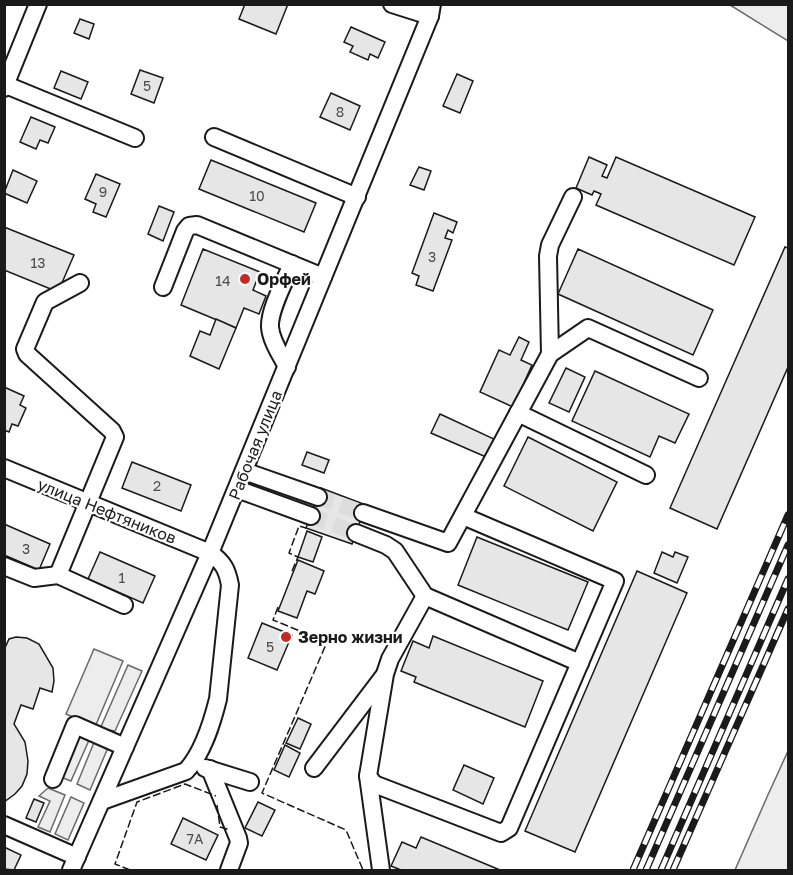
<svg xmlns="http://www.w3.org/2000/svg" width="793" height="875" font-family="'Golos Text',sans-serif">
<rect width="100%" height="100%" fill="#fff"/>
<g fill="#ededed" stroke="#6a6a6a" stroke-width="1.5">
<path d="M730 5H788V41Z"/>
<path d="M94 649 123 661 95 727 66 714Z"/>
<path d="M128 665 142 671 115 731 100 729Z"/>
<path d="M76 733 90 738 71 781 58 776Z"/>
<path d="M95 740 107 750 90 790 77 784Z"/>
<path d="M788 751V870H735L767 797Z"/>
<path d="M48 788 65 795 50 832 38 827 50 801 39 796Z"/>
<path d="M71 797 84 803 68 840 55 834Z"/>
</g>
<g fill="#e6e6e6" stroke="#1a1a1a" stroke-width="1.5">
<path d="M245 4H288L276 34 239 19Z"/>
<path d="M80 19 94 24 89 39 74 33Z"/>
<path d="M351 27 385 42 378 58 370 54 368 60 350 52 353 46 344 42Z"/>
<path d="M140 70 163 78 154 103 131 94Z"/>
<path d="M61 71 88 82 81 99 54 88Z"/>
<path d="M457 74 473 81 460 113 443 106Z"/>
<path d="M331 93 360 106 350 130 320 117Z"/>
<path d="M31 117 55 127 48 143 40 140 36 149 20 142Z"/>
<path d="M589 157 607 165 602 176 607 178 616 157 755 217 734 265 596 205 601 194 594 191 592 195 576 188Z"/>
<path d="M211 160 316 203 304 232 199 189Z"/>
<path d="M419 167 431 171 424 190 410 185Z"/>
<path d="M13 170 37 181 27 203 4 193Z"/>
<path d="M96 174 120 184 106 217 93 212 96 204 85 199Z"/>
<path d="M159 206 174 212 163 241 148 234Z"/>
<path d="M434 213 457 222 453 233 448 230 445 238 452 240 433 291 416 285 419 276 412 273Z"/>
<path d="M4 227 74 255 58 292 4 270Z"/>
<path d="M785 247 788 248V367L717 529 670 508Z"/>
<path d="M203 249 260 272 253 290 266 296 259 314 244 308 236 328 181 305Z"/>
<path d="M578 249 713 310 693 355 558 294Z"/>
<path d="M216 319 236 328 219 369 190 356 200 331 210 335Z"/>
<path d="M519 337 529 342 521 360 532 365 513 407 480 392 499 350 510 355Z"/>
<path d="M566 368 585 377 569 412 549 403Z"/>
<path d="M595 371 689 414 675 443 659 436 650 457 572 421Z"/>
<path d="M4 387 24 396 20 405 26 408 18 426 12 424 9 432 4 430Z"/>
<path d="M440 414 494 439 486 457 431 433Z"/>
<path d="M528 437 617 482 593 531 504 486Z"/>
<path d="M307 452 329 460 324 473 302 465Z"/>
<path d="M132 462 191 485 181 511 122 488Z"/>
<path d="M321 488 366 505 352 544 306 528Z"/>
<path d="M4 524 50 544 39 570 4 555Z"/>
<path d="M307 531 322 537 313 562 298 557Z"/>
<path d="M477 537 588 582 568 630 458 585Z"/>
<path d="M100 552 155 576 143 603 88 579Z"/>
<path d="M662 552 673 557 675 552 688 557 677 583 654 573Z"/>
<path d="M298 560 324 571 315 594 307 591 297 618 278 611Z"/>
<path d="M637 571 687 593 575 852 525 831Z"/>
<path d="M262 623 292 635 277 670 248 658Z"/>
<path d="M433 636 543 681 525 727 414 682 416 677 401 671 413 641 429 648Z"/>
<path d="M16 637 27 638 39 644 53 668 54 681 52 692 40 688 33 709 21 705 14 724 25 742 28 761 27 774 22 786 15 794 4 802V650L9 639Z"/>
<path d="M298 718 311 724 300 749 286 743Z"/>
<path d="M285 745 300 753 289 777 274 770Z"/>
<path d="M464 765 494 778 483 804 453 790Z"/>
<path d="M34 799 44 803 36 822 26 818Z"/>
<path d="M258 802 275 810 262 836 245 828Z"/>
<path d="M183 818 218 835 206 860 171 844Z"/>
<path d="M421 837 500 870H401L391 866 402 842 416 848Z"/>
<path d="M4 847 21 855 14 870 4 869Z"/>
</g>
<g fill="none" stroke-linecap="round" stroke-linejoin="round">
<g stroke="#ddd" stroke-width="16" stroke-dasharray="16 8" stroke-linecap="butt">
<path d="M318 497 363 513"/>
<path d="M311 516 356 533"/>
</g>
<defs>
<g id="minor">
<path d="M392 4 430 16"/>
<path d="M6 85 135 138"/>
<path d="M4 88 38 4"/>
<path d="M214 137 357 197"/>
<path d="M80 283 45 302 25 349 27 354 112 431 115 437 58 575 124 605"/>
<path d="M163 287 185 231 189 226 197 225 323 277"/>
<path d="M550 354 588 328 699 378"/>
<path d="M287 367C281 355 271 341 270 327 269 310 285 281 292 264"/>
<path d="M518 413 646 475"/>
<path d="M4 468 210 553C223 562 227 569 230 585L218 699C212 723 203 753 186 771L102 801"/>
<path d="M244 471 318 497"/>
<path d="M237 489 311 516"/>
<path d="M363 513 448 543 550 354 548 256 550 245 573 197"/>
<path d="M356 533 386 545 395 551 425 596 580 663"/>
<path d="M4 566 34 578 58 575"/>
<path d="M425 596 390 659 385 674 368 776 374 784 501 833 509 828 615 581 463 516"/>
<path d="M205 768 250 782"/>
<path d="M314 768 383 677"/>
<path d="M210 769 238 838 239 843 229 870"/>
<path d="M368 776 381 870"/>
<path d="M53 779 75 725 125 747"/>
<path d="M4 825 77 857"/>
<path d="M71 870 210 553 430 16 432 4"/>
</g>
</defs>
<use href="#minor" stroke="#1a1a1a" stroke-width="20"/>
<use href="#minor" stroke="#fff" stroke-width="16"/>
<defs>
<g id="rail">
<path d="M633 870 788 515"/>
<path d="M646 870 788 545"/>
<path d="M661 870 788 579"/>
<path d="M673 870 788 609"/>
</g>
</defs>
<use href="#rail" stroke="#1a1a1a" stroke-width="7"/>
<use href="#rail" stroke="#fff" stroke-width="4.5" stroke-dasharray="14" stroke-linecap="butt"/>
<g stroke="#1a1a1a" stroke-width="1.5" stroke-dasharray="8 3" stroke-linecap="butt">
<path d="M292 571 298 557 289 553 299 526 306 528"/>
<path d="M278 607 273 620 327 642 262 793 346 830 363 870"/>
<path d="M217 805 220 827 230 830"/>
<path d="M130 870 115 864 137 802 185 784 216 796"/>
</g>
</g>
<g fill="#c62828" stroke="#fff" stroke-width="2">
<circle cx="245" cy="279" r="6"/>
<circle cx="286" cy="637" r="6"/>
</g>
<g text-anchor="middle" stroke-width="4.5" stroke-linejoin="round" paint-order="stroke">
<g font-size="14" fill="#4d4d4d">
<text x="147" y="91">5</text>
<text x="340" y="117">8</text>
<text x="103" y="197">9</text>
<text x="257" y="201">10</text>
<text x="432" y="262">3</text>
<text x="38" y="268">13</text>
<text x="223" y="286">14</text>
<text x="157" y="491">2</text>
<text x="26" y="554">3</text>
<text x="122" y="583">1</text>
<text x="270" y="652">5</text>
<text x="195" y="844">7А</text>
</g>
<g font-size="16" font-weight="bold" fill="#1a1a1a" stroke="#fff" text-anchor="start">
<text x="257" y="285">Орфей</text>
<text x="298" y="643">Зерно жизни</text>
</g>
<g font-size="16" fill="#1a1a1a" stroke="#fff">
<text transform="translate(255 445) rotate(-68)" y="6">Рабочая улица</text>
<text transform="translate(107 511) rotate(22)" y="6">улица Нефтяников</text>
</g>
</g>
<rect width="793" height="875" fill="none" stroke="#1a1a1a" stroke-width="12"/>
</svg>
